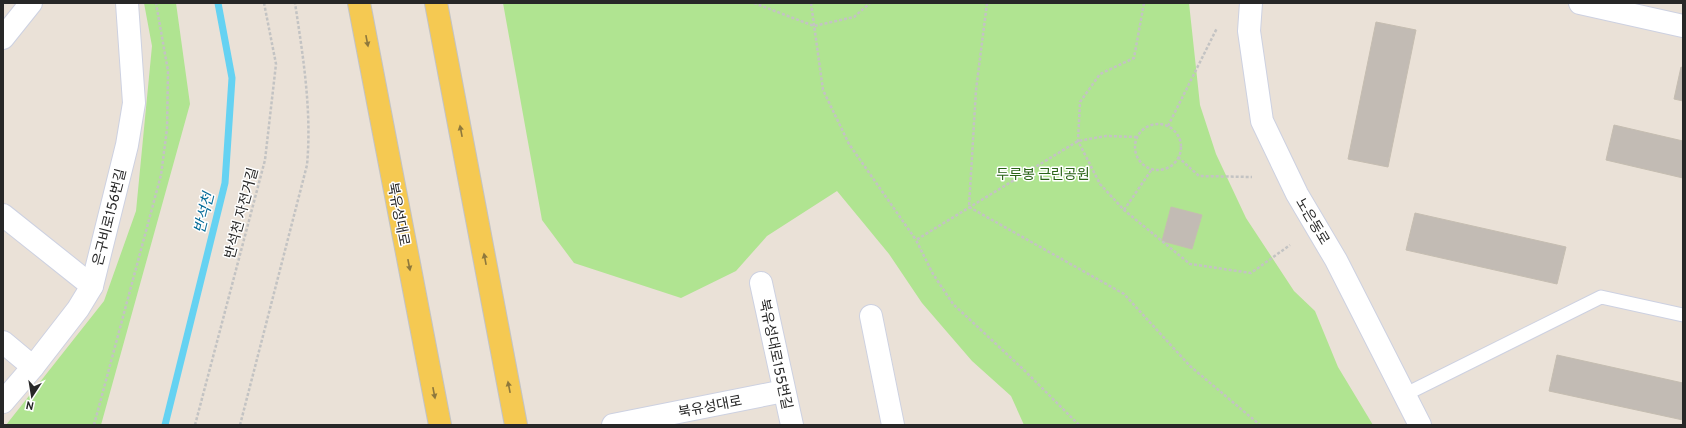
<svg xmlns="http://www.w3.org/2000/svg" width="1686" height="428" font-family="Overpass,'Noto Sans KR',sans-serif">
<rect width="100%" height="100%" fill="#eae1d7"/>
<g fill="#b0e491">
<path d="M144 3H176L190 104 101 425H6L104 301 136 211 152 46Z"/>
<path d="M503 3H1189L1200 105 1216 154 1246 218 1294 291 1315 311 1338 367 1373 425H1024L1011 396 972 361 922 303 889 254 837 191 767 236 736 271 681 298 574 263 542 220Z"/>
</g>
<g fill="none" stroke-linecap="round" stroke-linejoin="round">
<path stroke="#65d2f2" stroke-width="7" d="M165 425 225 183 232 78 218 3"/>
</g>
<g fill="#c2bbb4" stroke="#c5bdb1">
<path d="M1376 22 1416 30 1388 167 1348 159Z"/>
<path d="M1681 67 1683 68V101L1674 99Z"/>
<path d="M1614 125 1683 141V178L1606 160Z"/>
<path d="M1171 207 1202 215 1192 249 1162 241Z"/>
<path d="M1415 213 1566 247 1557 284 1406 250Z"/>
<path d="M1557 355 1683 383V420L1549 391Z"/>
</g>
<g fill="none" stroke-linecap="round" stroke-linejoin="round">
<defs>
<path id="lane" d="M1404 395 1601 297 1683 315"/>
<g id="street">
<path d="M1251 3 1249 31 1262 121 1297 194 1336 260 1420 425"/>
<path d="M1580 3 1683 26"/>
<path d="M3 38 31 3"/>
<path d="M3 215 92 286"/>
<path d="M761 283 792 425"/>
<path d="M871 316 893 425"/>
<path d="M3 342 33 367"/>
<path d="M3 402 33 367 78 309 92 286 127 145 134 103 127 3"/>
<path d="M613 425 784 391"/>
</g>
<g id="primary">
<path d="M359 3 440 425"/>
<path d="M436 3 516 425"/>
</g>
</defs>
<use href="#lane" stroke="#cdd1e1" stroke-width="15"/>
<use href="#street" stroke="#cdd1e1" stroke-width="24"/>
<use href="#primary" stroke="#c3c3c3" stroke-width="24"/>
<g stroke="#c3c3c3" stroke-width="2.5" stroke-dasharray="3 2" stroke-linecap="butt">
<path d="M754 3 814 26 854 17 870 3"/>
<path d="M811 3 823 90 849 144 916 240"/>
<path d="M987 3 976 90 969 207 1124 294 1190 366 1260 425"/>
<path d="M1144 3 1134 58 1100 74 1080 102 1078 141 1100 184 1124 210 1190 264 1251 273 1290 245"/>
<circle cx="1158" cy="147" r="23"/>
<path d="M1168 126 1217 28"/>
<path d="M1178 157 1199 176 1252 177"/>
<path d="M1124 210 1152 169"/>
<path d="M94 425 161 175 167 129 168 71 156 3"/>
<path d="M195 425 265 160 276 64 264 3"/>
<path d="M240 425 307 165C312 111 303 56 295 3"/>
<path d="M1079 425 1024 370 953 304 933 274 916 240 1078 141 1106 136 1137 137"/>
</g>
<use href="#lane" stroke="#fff" stroke-width="13"/>
<use href="#street" stroke="#fff" stroke-width="22"/>
<use href="#primary" stroke="#f5c952" stroke-width="22"/>
</g>
<defs><path id="oneway-solid" d="M-6-.8H1V-3.2L6.5 0L1 3.2V.8H-6Z"/></defs>
<g fill="#8e783c">
<use href="#oneway-solid" transform="translate(367 41) rotate(79)"/>
<use href="#oneway-solid" transform="translate(461 131) rotate(-101)"/>
<use href="#oneway-solid" transform="translate(485 259) rotate(-101)"/>
<use href="#oneway-solid" transform="translate(409 265) rotate(79)"/>
<use href="#oneway-solid" transform="translate(509 387) rotate(-101)"/>
<use href="#oneway-solid" transform="translate(434 393) rotate(79)"/>
</g>
<g text-anchor="middle" stroke-width="3" stroke-linejoin="round" paint-order="stroke">
<g font-size="14" fill="#296416" stroke="#fff">
<text x="1043" y="179">두루봉 근린공원</text>
</g>
<g font-size="14" fill="#272727" stroke="#fff">
<text transform="translate(241 213) rotate(-75)" y="5">반석천 자전거길</text>
<text transform="translate(399 214) rotate(79)" y="5">북유성대로</text>
<text transform="translate(109 217) rotate(-76)" y="5">은구비로156번길</text>
<text transform="translate(1313 221) rotate(59)" y="5">노은동로</text>
<text transform="translate(776 354) rotate(78)" y="5">북유성대로155번길</text>
<text transform="translate(710 406) rotate(-11)" y="5">북유성대로</text>
</g>
<g font-size="15" font-style="italic" fill="#086d99" stroke="#fff">
<text transform="translate(204 213) rotate(-76)" y="5">반석천</text>
</g>
</g>
<rect width="1686" height="428" fill="none" stroke="#272727" stroke-width="8"/>
<g transform="translate(32 396) rotate(192)" stroke="#ffffff" stroke-width="3" paint-order="stroke">
<path d="M0-3L7 15L0 10L-7 15Z" fill="#272727"/>
<text y="-6" font-size="11" font-weight="bold" text-anchor="middle" fill="#272727">N</text>
</g>
</svg>
